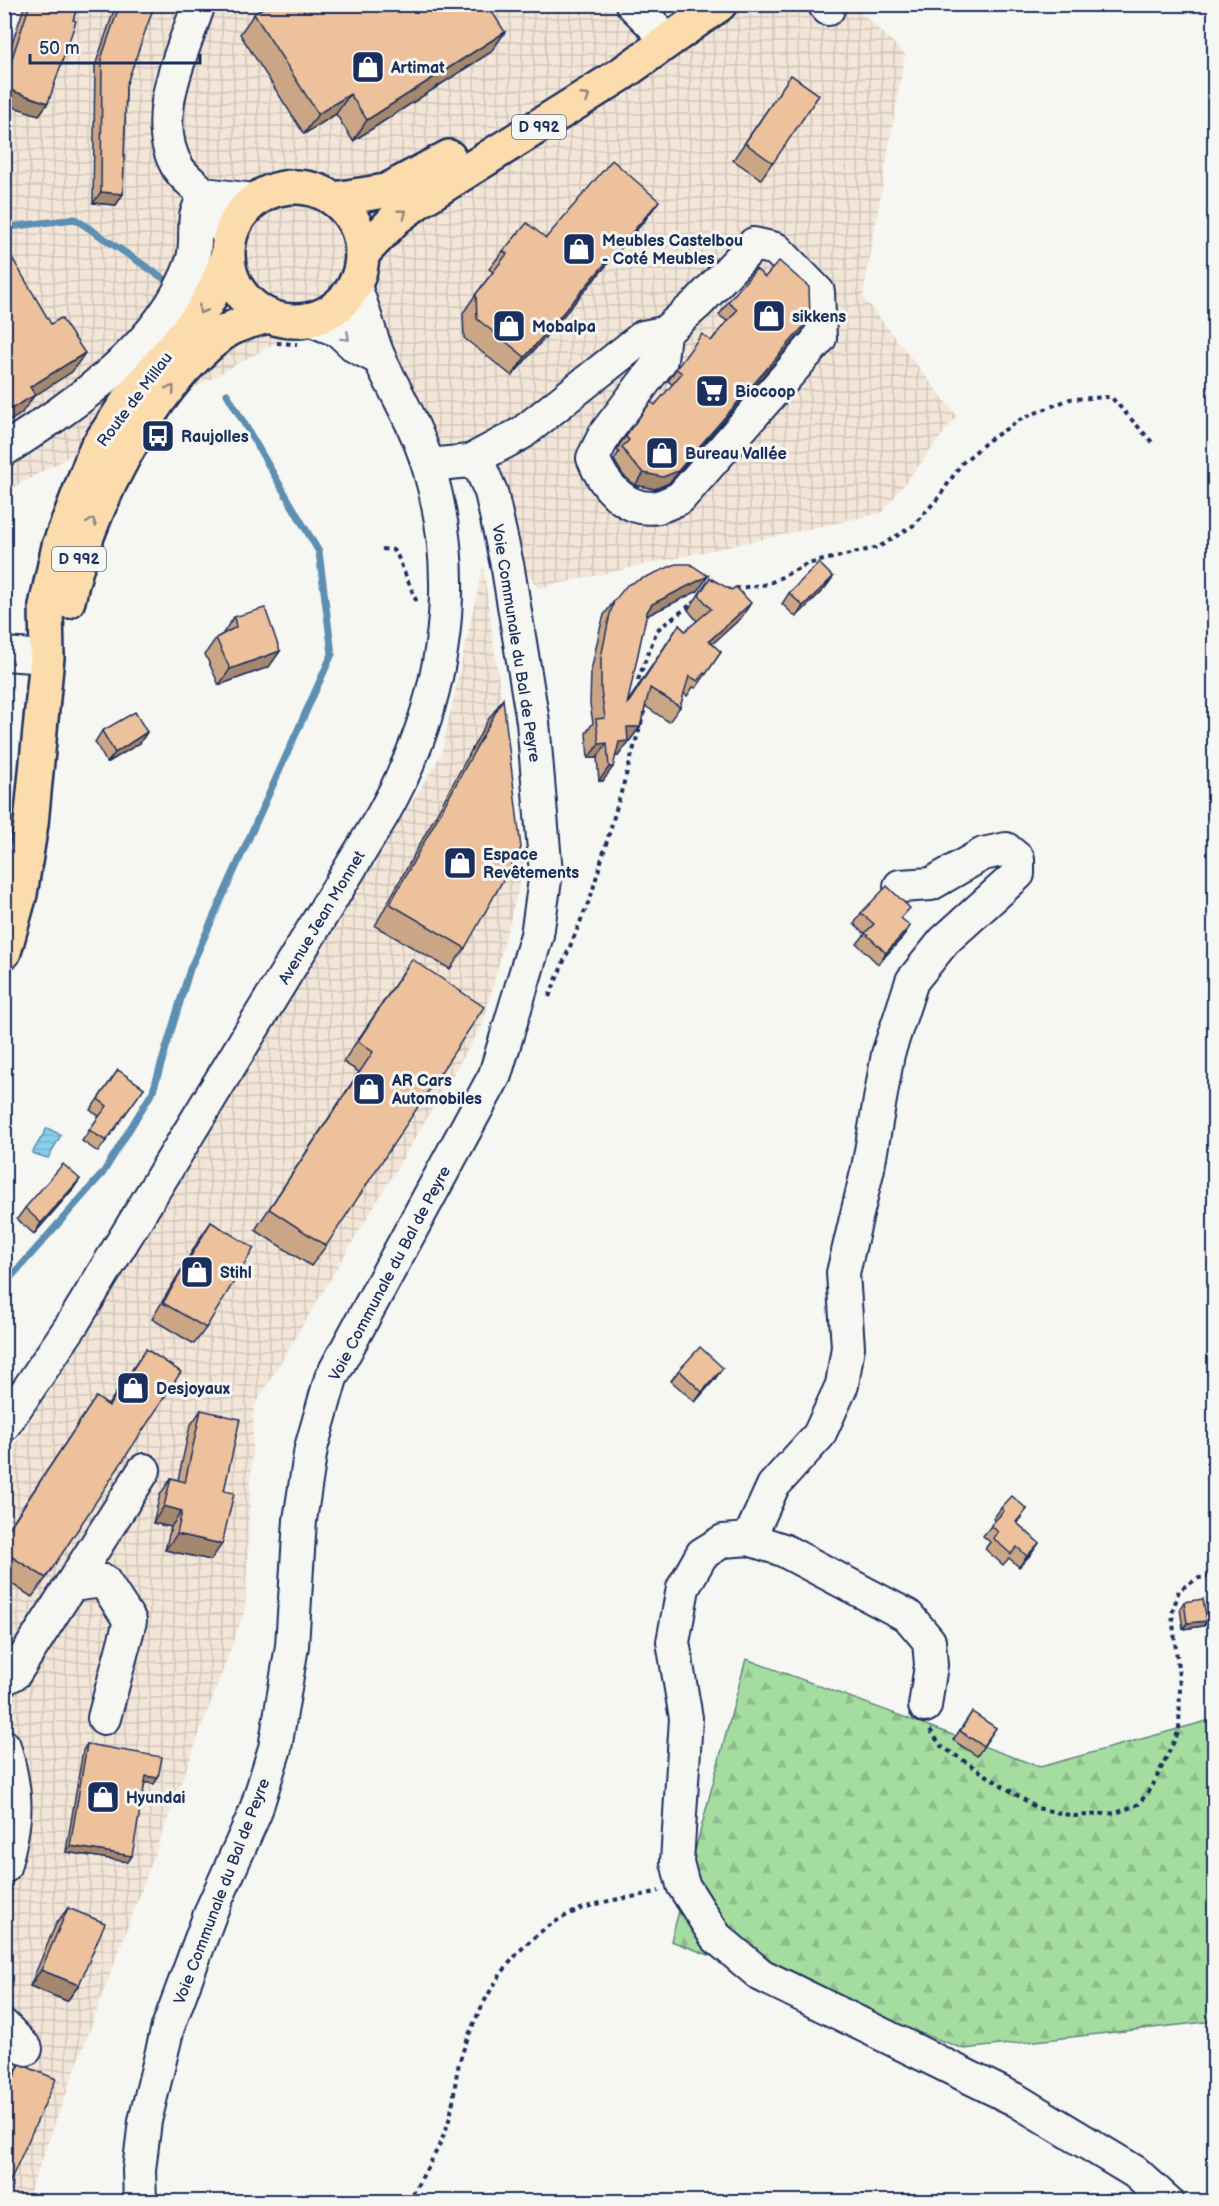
<svg xmlns="http://www.w3.org/2000/svg" width="1219" height="2206" font-family="'Balsamiq Sans',sans-serif">
<defs>
<pattern id="industrial-grid" width="8" height="8" patternUnits="userSpaceOnUse" patternTransform="scale(1.5)"><rect width="8" height="8" fill="#f3e6d8"/><path d="M0 4h8M4 0v8" fill="none" stroke="#d0c6bc"/></pattern>
<pattern id="forest-firs" width="22" height="20" patternUnits="userSpaceOnUse" patternTransform="scale(1.5)"><rect width="22" height="20" fill="#a5dca0"/><path d="M5 1l3.5 6h-7zM16 11l3.5 6h-7z" fill="#8dbd8c"/></pattern>
<pattern id="water-rules" width="6" height="5" patternUnits="userSpaceOnUse" patternTransform="scale(1.5)"><rect width="6" height="5" fill="#89cfea"/><path d="M0 2.5h6" fill="none" stroke="#76b2cb"/></pattern>
</defs>
<rect width="100%" height="100%" fill="#f6f6f2"/>
<filter id="ink" filterUnits="userSpaceOnUse"><feTurbulence type="fractalNoise" baseFrequency=".0167" numOctaves="2"/><feDisplacementMap in="SourceGraphic" scale="12" xChannelSelector="R" yChannelSelector="G"/><feConvolveMatrix kernelMatrix="1 2 1 2 8 2 1 2 1" color-interpolation-filters="sRGB"/></filter>
<g filter="url(#ink)">
<g fill="url(#industrial-grid)">
<path d="M26 5H854L905 54 863 297 957 416 882 513 538 588 343 306 5 492 4 61Z"/>
<path d="M483 565 524 867 483 1024 254 1407 245 1610 26 2202 4 2201V1463L441 755Z"/>
</g>
<path fill="url(#forest-firs)" stroke="#60867f" stroke-width="1.5" d="M746 1659 1040 1767 1214 1719V2021L964 2049 671 1941Z"/>
<path fill="url(#water-rules)" stroke="#5d8fb2" stroke-width="1.5" d="M47 1128 61 1135 48 1158 32 1153Z"/>
<g fill="none" stroke-linecap="round" stroke-linejoin="round">
<g stroke="#5d8fb2" stroke-width="7">
<path d="M4 222 9 227 75 219 163 278"/>
<path d="M4 1285 103 1173 153 1091 190 969 332 654 319 552 227 394"/>
</g>
<defs>
<g id="minor">
<path d="M199 4C183 52 148 119 178 168 185 179 195 184 203 194 214 205 221 224 229 237"/>
<path d="M632 4 655 27"/>
<path d="M824 4 828 9"/>
<path d="M204 194 254 200"/>
<path d="M309 319 339 331 356 347 380 359"/>
<path d="M4 450C76 403 162 347 192 262 197 248 194 231 196 216 198 209 202 201 204 194"/>
<path d="M470 461 522 433 643 337 664 333 698 303 754 244 776 249 818 292 820 338 680 498C673 501 665 505 658 507 626 513 603 484 593 458L605 434 661 360 664 333"/>
<path d="M4 654 47 657"/>
<path d="M4 1425 73 1323 382 816C443 708 465 587 428 465 417 429 398 396 381 362 371 341 364 308 354 284"/>
<path d="M749 1539 773 1486 819 1435 842 1385 848 1347 843 1273 868 1168 888 1054 912 981 944 941 1018 874V859L1006 849 983 854 931 884 900 886"/>
<path d="M71 1585 104 1581 130 1621 104 1718"/>
<path d="M4 1679 15 1673 144 1470"/>
<path d="M925 1706 931 1665 929 1641 908 1616 783 1550 749 1539 723 1541 702 1554 683 1588 673 1642 686 1718 677 1862 683 1885 716 1937 761 1975 1016 2100 1135 2172 1168 2202"/>
<path d="M4 1746C18 1795 18 1817 4 1867"/>
<path d="M4 2026 26 2049"/>
<path d="M140 2202 139 2170 145 2121 168 2027 212 1909 255 1813 275 1748 292 1646 300 1520 311 1448 331 1378 495 1075 537 935 546 873 533 722 508 569 491 492 481 469 470 461 428 465"/>
</g>
<g id="major">
<circle cx="295" cy="254" r="67"/>
<path d="M334 199 386 191 449 157"/>
<path d="M362 254 396 218 419 201 620 75 720 4"/>
<path d="M68 601C86 513 149 389 222 334 236 324 253 320 269 316"/>
<path d="M4 952 20 894 31 824 47 657 46 606 59 546 96 449 128 401 199 316 216 287 227 257"/>
</g>
</defs>
<use href="#minor" stroke="#1b2f5e" stroke-width="36"/>
<use href="#major" stroke="#1b2f5e" stroke-width="38"/>
<g stroke="#1b2f5e" stroke-width="4" stroke-dasharray="4.5 4.5" stroke-linecap="butt">
<path d="M277 343 297 344"/>
<path d="M382 549 393 550 398 557 418 605"/>
<path d="M726 590 768 584 807 564 879 547 914 525 939 497 961 464 989 440 1023 418 1070 399 1111 397 1152 442"/>
<path d="M640 689 638 680 657 630 697 600"/>
<path d="M549 997 591 896 644 713 643 708"/>
<path d="M930 1730 941 1746 1037 1808 1074 1816 1116 1813 1139 1804 1154 1783 1179 1731 1180 1686 1172 1614 1179 1590 1199 1578 1214 1576"/>
<path d="M408 2202C422 2176 441 2148 449 2120 455 2100 454 2077 461 2057 483 1990 524 1923 597 1904 617 1898 639 1897 659 1891"/>
</g>
<use href="#minor" stroke="#f6f6f2" stroke-width="32"/>
<use href="#major" stroke="#fcdcac" stroke-width="33"/>
</g>
<g fill="#cba686" stroke="#1b2f5e" stroke-width="1.5">
<path d="M25 4H78L48 103 39 115 4 104V67Z"/>
<path d="M119 4 129 5 140 4 126 86 123 194 116 205 93 203 95 66 113 13Z"/>
<path d="M254 14 505 32 491 52 353 141 336 114 304 134 240 34Z"/>
<path d="M791 75 819 95 761 179 733 160Z"/>
<path d="M645 220 512 376 464 338 463 313 476 294 493 272 489 269 503 251 546 238Z"/>
<path d="M728 302 802 332 669 483 655 489 635 485 623 475 614 460 619 452 617 450 620 444 629 431 655 405 673 385 668 381 676 369 711 341 727 321 719 315Z"/>
<path d="M708 576 698 591 646 616 627 703 679 625 685 631 697 621 688 610 710 578 741 618 712 644 721 652 696 688 693 687 687 696 684 693 680 707 669 722 645 706 640 727 618 756H616L603 781H599L597 758H588L586 733 593 723 590 704 591 671 600 629 604 615 614 601Z"/>
<path d="M833 577 825 588 796 617 782 604 789 593Z"/>
<path d="M234 617 280 651 269 667 219 685 205 654 216 638 223 634V633Z"/>
<path d="M503 699 465 948 450 969 375 926 488 720Z"/>
<path d="M102 731 147 732 140 743 107 763 95 742Z"/>
<path d="M861 913 902 919 903 937 878 964 857 944 865 934 854 924Z"/>
<path d="M412 959 326 1246 311 1266 255 1230 359 1072 343 1062Z"/>
<path d="M118 1070 144 1088 98 1152 82 1141 99 1116 90 1110Z"/>
<path d="M80 1179 73 1189 34 1234 17 1219 25 1208Z"/>
<path d="M211 1222 206 1328 194 1344 152 1319 200 1238Z"/>
<path d="M146 1349 46 1578 32 1597 4 1579V1535L96 1397 108 1405Z"/>
<path d="M679 1370 715 1379 695 1402 671 1381Z"/>
<path d="M201 1410 224 1491 211 1560 165 1550 171 1527 153 1523 160 1495 171 1478 178 1480 190 1426Z"/>
<path d="M1001 1508 1027 1509 1017 1523 1039 1543 1031 1554 1019 1567 1009 1558 1003 1565 985 1549 990 1542 983 1536 995 1521 993 1519Z"/>
<path d="M1184 1602 1207 1621 1203 1626 1183 1629 1180 1608Z"/>
<path d="M972 1712 996 1728 977 1756 953 1740Z"/>
<path d="M87 1744 154 1784 145 1782 128 1862 66 1852 83 1750Z"/>
<path d="M68 1908 79 1985 67 2001 30 1986 56 1924Z"/>
<path d="M20 2064 4 2195V2090L9 2080Z"/>
</g>
<g fill="#a5876d" stroke="#1b2f5e" stroke-width="1.5">
<path d="M505 32 491 52 353 141 367 120Z"/>
<path d="M4 88 48 103 39 115 4 104Z"/>
<path d="M350 94 336 114 304 134 318 114Z"/>
<path d="M101 192 123 194 116 205 93 203Z"/>
<path d="M659 201 645 220 512 376 525 357Z"/>
<path d="M810 319 802 332 669 483 655 489 635 485 644 473Z"/>
<path d="M85 353 72 372 34 396 21 414 4 425V413L30 387Z"/>
<path d="M708 576 698 591 642 618 652 604Z"/>
<path d="M833 577 825 588 796 617 803 606Z"/>
<path d="M751 603 741 618 699 656 709 641Z"/>
<path d="M280 651 269 667 219 685 230 669Z"/>
<path d="M627 727H640L618 756 609 757Z"/>
<path d="M147 732 140 743 107 763 115 753Z"/>
<path d="M607 743 597 758H588L599 744Z"/>
<path d="M609 767H613L603 781H599Z"/>
<path d="M910 926 903 937 878 964 886 953Z"/>
<path d="M80 1179 73 1189 34 1234 41 1223Z"/>
<path d="M723 1368 715 1379 695 1402 702 1392Z"/>
<path d="M164 1506 182 1511 171 1527 153 1523Z"/>
<path d="M177 1534 222 1544 211 1560 165 1550Z"/>
<path d="M1039 1543 1031 1554 1019 1567 1027 1556Z"/>
<path d="M1207 1621 1203 1626 1183 1629 1187 1623Z"/>
<path d="M146 1776 158 1778 154 1784 142 1782Z"/>
<path d="M70 1846 132 1856 128 1862 66 1852Z"/>
<path d="M41 1970 79 1985 67 2001 30 1986Z"/>
</g>
<g fill="#ecc19c" stroke="#1b2f5e" stroke-width="1.5">
<path d="M30 4H78L73 20 76 21 48 103 4 88V82Z"/>
<path d="M120 4H127L131 6V4H140L153 9 126 86 123 194 101 192 102 56Z"/>
<path d="M269 4H487L505 32 367 120 350 94 318 114 254 14Z"/>
<path d="M791 75 819 95 773 163 745 143Z"/>
<path d="M612 160 659 201 525 357 477 319 476 294 507 254 503 251 527 223 546 238Z"/>
<path d="M4 244 51 324 61 318 85 353 30 387 35 395 4 413Z"/>
<path d="M779 261 809 287 810 319 678 471 663 477 644 473 632 462 622 447 629 440 626 437 629 431 651 402 655 405 682 373 676 369 702 334 711 341 737 310 728 302 756 269 765 277Z"/>
<path d="M819 563 833 577 803 606 789 593Z"/>
<path d="M676 564H690L708 576 652 604 647 612 627 705 679 625 685 631 711 609 699 595 710 578 731 590 736 587 751 603 709 641 721 652 706 674 704 673 698 681 689 676 680 707 650 688 640 727H627L628 741 619 742 613 767H609L607 743 599 744 596 719 605 718 601 690V657L610 614 614 601 627 585Z"/>
<path d="M265 608 280 651 230 669 216 638 236 627 234 617Z"/>
<path d="M503 699 521 848 465 948 390 904Z"/>
<path d="M135 712 147 732 115 753 102 731Z"/>
<path d="M887 886 910 908 901 918 910 926 886 953 865 933 874 924 861 913Z"/>
<path d="M412 959 484 1007 326 1246 269 1209 373 1052 358 1041Z"/>
<path d="M118 1070 144 1088 106 1141 89 1130 107 1106 98 1099Z"/>
<path d="M63 1164 80 1179 41 1223 25 1208Z"/>
<path d="M211 1222 254 1248 206 1328 163 1303Z"/>
<path d="M700 1347 723 1368 702 1392 679 1370Z"/>
<path d="M146 1349 181 1372 46 1578 4 1552V1536L96 1397 109 1406Z"/>
<path d="M201 1410 240 1419 224 1491 234 1493 222 1544 177 1534 182 1511 164 1506 171 1478 185 1482Z"/>
<path d="M1012 1496 1027 1509 1016 1522 1039 1543 1027 1556 1017 1547 1011 1554 993 1538 998 1532 991 1525 1004 1511 1001 1508Z"/>
<path d="M1203 1599 1207 1621 1187 1623 1184 1602Z"/>
<path d="M972 1712 996 1728 983 1746 960 1731Z"/>
<path d="M87 1744 162 1757 158 1778 146 1776 132 1856 70 1846Z"/>
<path d="M68 1908 105 1923 79 1985 41 1970Z"/>
<path d="M20 2064 56 2079 4 2195V2099Z"/>
</g>
<defs><path id="oneway-chevron" d="M-2-3.5L2.5 0L-2 3.5" fill="none" stroke-width="1.6" stroke-linecap="round" stroke-linejoin="round" transform="scale(1.5)"/></defs>
<g stroke="#8c8685">
<use href="#oneway-chevron" transform="translate(586 97) rotate(-33)"/>
<use href="#oneway-chevron" transform="translate(403 213) rotate(-38)"/>
<use href="#oneway-chevron" transform="translate(202 310) rotate(122)"/>
<use href="#oneway-chevron" transform="translate(171 389) rotate(-52)"/>
<use href="#oneway-chevron" transform="translate(92 522) rotate(-69)"/>
</g>
<use stroke="#8892a8" href="#oneway-chevron" transform="translate(346 337) rotate(42)"/>
</g>
<defs>
<symbol id="shop-square" viewBox="-11 -11 22 22"><rect x="-9" y="-9" width="18" height="18" rx="4" fill="#1b2f5e" stroke="#f6f6f2"/><path d="M-5-2.5h2.3a2.7 3.5 0 0 1 5.4 0H5L5.5 6h-11ZM-1.5-2.5h3a1.5 2.3 0 0 0-3 0Z" fill="#fff"/></symbol>
<symbol id="supermarket-square" viewBox="-11 -11 22 22"><rect x="-9" y="-9" width="18" height="18" rx="4" fill="#1b2f5e" stroke="#f6f6f2"/><path d="M-6-5.5h2.5l.6 2H6L4.5 2H-2.5L-4.4-4H-6ZM-1.5 3.2a1.3 1.3 0 1 0 .1 0ZM3 3.2a1.3 1.3 0 1 0 .1 0Z" fill="#fff"/></symbol>
<symbol id="bus-square" viewBox="-11 -11 22 22"><rect x="-9" y="-9" width="18" height="18" rx="4" fill="#1b2f5e" stroke="#f6f6f2"/><path d="M-5-6H5V4H4V6H2V4H-2V6H-4V4H-5ZM-3.5-4V0h7V-4ZM-3.5 1.2v1.5H-2V1.2ZM2 1.2v1.5H3.5V1.2Z" fill="#fff"/></symbol>
</defs>
<g fill-rule="evenodd">
<use href="#shop-square" x="349" y="48" width="38" height="38"/>
<use href="#shop-square" x="560" y="230" width="38" height="38"/>
<use href="#shop-square" x="750" y="297" width="38" height="38"/>
<use href="#shop-square" x="490" y="307" width="38" height="38"/>
<use href="#supermarket-square" x="693" y="372" width="38" height="38"/>
<use href="#bus-square" x="139" y="417" width="38" height="38"/>
<use href="#shop-square" x="643" y="434" width="38" height="38"/>
<use href="#shop-square" x="441" y="844" width="38" height="38"/>
<use href="#shop-square" x="350" y="1070" width="38" height="38"/>
<use href="#shop-square" x="178" y="1253" width="38" height="38"/>
<use href="#shop-square" x="114" y="1369" width="38" height="38"/>
<use href="#shop-square" x="84" y="1778" width="38" height="38"/>
</g>
<g text-anchor="middle" stroke-width="6" stroke-linejoin="round" paint-order="stroke">
<g fill="#f6f6f2" stroke="#5d6b8a" stroke-width="1.5">
<rect x="512" y="115" width="54" height="24" rx="4.5"/>
<rect x="52" y="547" width="54" height="24" rx="4.5"/>
</g>
<g font-size="15" font-weight="bold" fill="#1b2f5e">
<text x="539" y="132">D 992</text>
<text x="79" y="564">D 992</text>
</g>
<g font-size="16" font-weight="bold" fill="#1b2f5e" stroke="#f6f6f2" text-anchor="start">
<text x="391" y="73">Artimat</text>
<text x="602" y="246">Meubles Castelbou<tspan x="602" dy="18">- Coté Meubles</tspan></text>
<text x="792" y="322">sikkens</text>
<text x="532" y="332">Mobalpa</text>
<text x="735" y="397">Biocoop</text>
<text x="181" y="442">Raujolles</text>
<text x="685" y="459">Bureau Vallée</text>
<text x="483" y="860">Espace<tspan x="483" dy="18">Revêtements</tspan></text>
<text x="392" y="1086">AR Cars<tspan x="392" dy="18">Automobiles</tspan></text>
<text x="220" y="1278">Stihl</text>
<text x="156" y="1394">Desjoyaux</text>
<text x="126" y="1803">Hyundai</text>
</g>
<g font-size="16" fill="#1b2f5e" stroke="#f6f6f2">
<text transform="translate(134 399) rotate(-53)" y="6">Route de Millau</text>
<text transform="translate(517 643) rotate(81)" y="6">Voie Communale du Bal de Peyre</text>
<text transform="translate(321 917) rotate(-59)" y="6">Avenue Jean Monnet</text>
<text transform="translate(389 1273) rotate(-62)" y="6">Voie Communale du Bal de Peyre</text>
<text transform="translate(221 1891) rotate(-69)" y="6">Voie Communale du Bal de Peyre</text>
</g>
</g>
<rect width="1219" height="2206" fill="none" stroke="#f6f6f2" stroke-width="24"/>
<rect x="12" y="12" width="1195" height="2182" fill="none" stroke="#1b2f5e" stroke-width="2" filter="url(#ink)"/>
<path d="M30 54v9h170v-9" fill="none" stroke="#1b2f5e" stroke-width="3"/>
<text x="39" y="54" font-size="18" fill="#1b2f5e" stroke="#f6f6f2" stroke-width="4.5" paint-order="stroke">50 m</text>
</svg>
